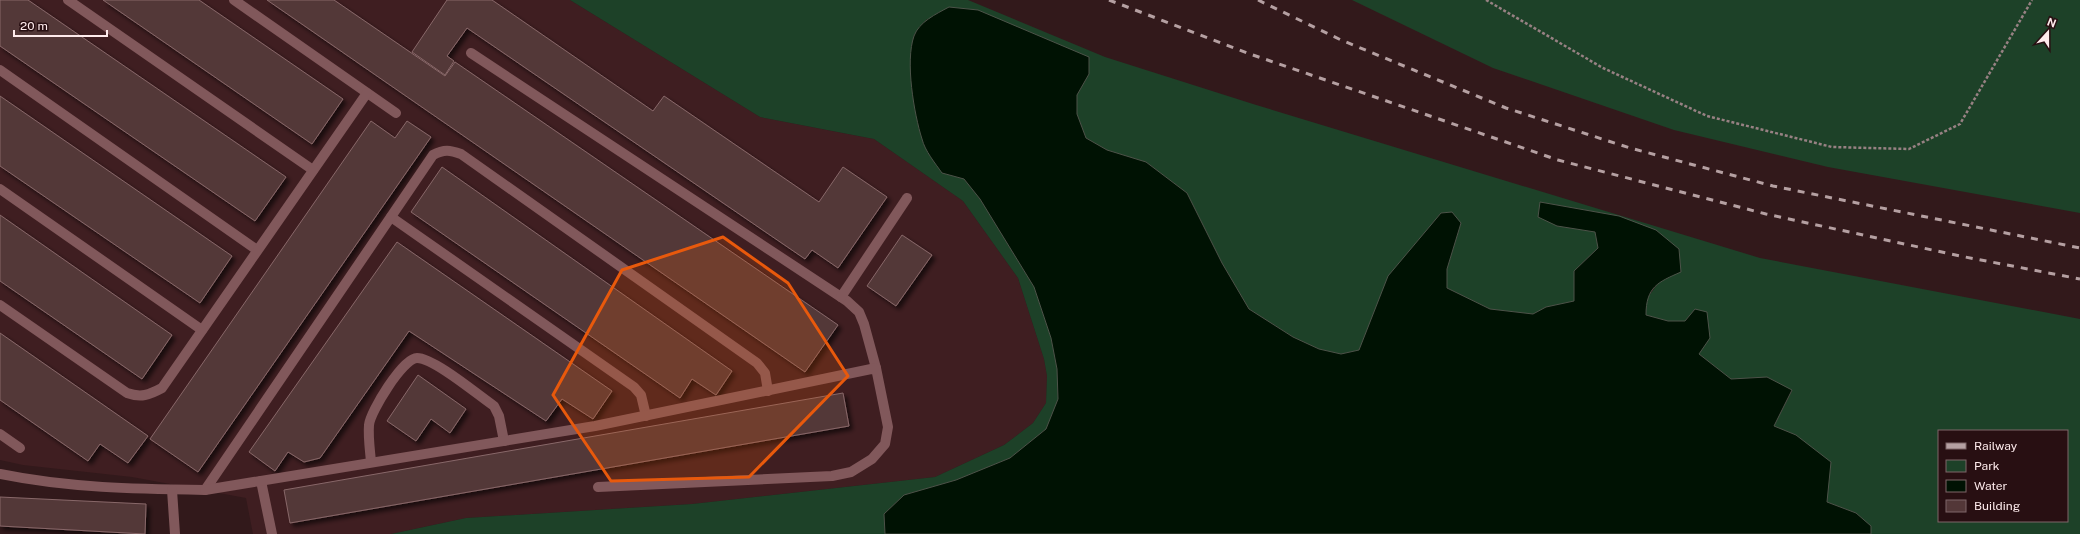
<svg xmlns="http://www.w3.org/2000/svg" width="2080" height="534" font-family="'Public Sans',sans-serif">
<defs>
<filter id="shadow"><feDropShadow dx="3.5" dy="3.5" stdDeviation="2" flood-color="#0009"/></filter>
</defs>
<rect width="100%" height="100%" fill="#32191b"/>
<path fill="#3f1e21" d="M0 0H570L760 117 874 139 963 201 1018 278 1044 359 1047 376 1046 403 1033 423 1004 445 935 477 692 504 466 518 391 534H253L246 498 132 477 23 465 0 460Z"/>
<g fill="#1d4128" fill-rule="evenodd">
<path d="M570 0H968L1105 57 1253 104 1760 258 2080 319V534H1871L1870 526 1856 513 1827 502 1796 435 1774 426 1792 391 1767 377 1731 379 1699 354 1695 309 1685 321H1668L1646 315V300L1659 282 1619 216 1540 202 1557 226 1595 232 1598 248 1574 271V301L1546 307 1533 314 1490 309 1447 288V269L1461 223 1441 213 1389 276 1359 350 1341 354 1319 349 1293 337 1249 309 1222 263 1187 193 1146 162 1107 150 1086 138 1077 114V95L1089 74 927 19 914 35 911 52 942 173 964 179 980 199 1034 287 1051 338 1057 369 1058 399 1046 429 1010 458 956 480 904 495 884 514 885 534H391L466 518 692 504 935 477 1004 445 1033 423 1046 403 1047 376 1044 359 1018 278 963 201 874 139 760 117ZM1939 431H2067V521H1939Z"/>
<path d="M1352 0H2080V213L1828 167 1674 130 1493 68Z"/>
</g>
<path fill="#001203" stroke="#4c5349" d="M949 7 978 10 1089 57V74L1077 95V114L1086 138 1107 150 1146 162 1187 193 1222 263 1249 309 1293 337 1319 349 1341 354 1359 350 1388 276 1441 213 1452 212 1461 223 1447 269V288L1490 309 1533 314 1546 307 1574 301V271L1598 248 1595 232 1557 226 1538 217 1540 202 1619 216 1656 230 1679 249 1681 272C1658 282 1646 287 1646 315L1668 321H1685L1695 309 1707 312 1710 338 1699 354 1731 379 1767 377 1792 390 1774 426 1796 435 1831 462 1827 502 1856 513 1871 526V534H885L884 514 904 495 956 480 1010 458 1046 429 1058 399 1057 369 1051 338 1034 287 980 199 964 179 942 173C935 163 925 151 922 139 914 114 905 61 914 36 919 22 936 14 949 7Z"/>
<g fill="#533738" stroke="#886869" filter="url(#shadow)">
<path d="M0 0H28L286 177 255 221 0 46Z"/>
<path d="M103 0H199L343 99 312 144Z"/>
<path d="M267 0H334L445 76 455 62 838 325 805 372Z"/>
<path d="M447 0H492L653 111 664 96 819 202 843 167 887 197 838 268 812 250 805 259 467 28 447 56 454 61 445 75 412 52Z"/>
<path d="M0 96 232 256 200 303 0 166Z"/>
<path d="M371 121 395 138 407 121 431 137 198 472 150 439Z"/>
<path d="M442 167 732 371 716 395 692 379 680 398 411 212Z"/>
<path d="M0 215 172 335 142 379 0 281Z"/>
<path d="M902 235 932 255 896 306 867 286Z"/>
<path d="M397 242 612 391 593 419 562 399 546 421 409 331 320 458 304 462 288 452 275 471 249 452Z"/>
<path d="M0 333 148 436 128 463 100 444 88 461 0 400Z"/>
<path d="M418 375 466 409 450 433 431 419 416 441 387 421Z"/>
<path d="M843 393 849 426 290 523 284 490Z"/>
<path d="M0 497 146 504 145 534 0 526Z"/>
</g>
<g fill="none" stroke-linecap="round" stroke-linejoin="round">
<path stroke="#978183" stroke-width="2.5" stroke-dasharray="3 2" stroke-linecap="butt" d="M1486 0 1603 68 1707 116 1832 147 1909 149 1960 124 2032 0"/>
<g stroke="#81585b" stroke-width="10">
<path d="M68 0 313 170"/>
<path d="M234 0 396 113"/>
<path d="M471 53 847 301 859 312 864 324 876 368"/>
<path d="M0 70 257 250"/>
<path d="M0 189 202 330"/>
<path d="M391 217 634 387 641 395 646 416"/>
<path d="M841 297 907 198"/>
<path d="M0 305 127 393C141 398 149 395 162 388L367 93"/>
<path d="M0 434 20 448"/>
<path d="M371 462C370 450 368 437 369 425 370 412 403 358 417 358 434 358 478 395 494 406L499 416 504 441"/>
<path d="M0 474C68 488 136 489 205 490L433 155C444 149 450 150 461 154L757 363 765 373 768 391"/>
<path d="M261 481 272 534"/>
<path d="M172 490 175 534"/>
<path d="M205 490 595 426 876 368 888 427 885 444 872 459 851 472 832 476 598 487"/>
</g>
<g stroke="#b5a0a2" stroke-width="3" stroke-dasharray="7 7" stroke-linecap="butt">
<path d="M1109 0 1250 54 1558 160 1766 214 1960 256 2080 279"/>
<path d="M1258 0 1341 40 1506 108 1630 148 1773 186 2080 248"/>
</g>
</g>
<path fill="#e8590c" fill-opacity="0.2" stroke="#e8590c" stroke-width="3" stroke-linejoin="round" d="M723 237 788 283 848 376 749 477 611 481 553 395 622 270Z"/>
<rect x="1938" y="430" width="130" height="92" fill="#280f12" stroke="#7e6769"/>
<rect x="1946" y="443" width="20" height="6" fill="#b5a0a2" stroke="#7e6769"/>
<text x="1974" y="450" font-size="12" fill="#feebec">Railway</text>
<rect x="1946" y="460" width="20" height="12" fill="#1d4128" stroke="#7e6769"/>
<text x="1974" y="470" font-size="12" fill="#feebec">Park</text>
<rect x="1946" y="480" width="20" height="12" fill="#001203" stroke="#7e6769"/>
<text x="1974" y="490" font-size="12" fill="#feebec">Water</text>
<rect x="1946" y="500" width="20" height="12" fill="#533738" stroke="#7e6769"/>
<text x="1974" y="510" font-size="12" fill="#feebec">Building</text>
<g transform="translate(2048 32) rotate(21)" stroke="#280f12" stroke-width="3" paint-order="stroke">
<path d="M0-3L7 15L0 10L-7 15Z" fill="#feebec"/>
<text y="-6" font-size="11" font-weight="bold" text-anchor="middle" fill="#feebec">N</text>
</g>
<path d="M14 30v6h93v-6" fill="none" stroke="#feebec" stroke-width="2"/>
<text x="20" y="30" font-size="12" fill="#feebec" stroke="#280f12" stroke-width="3" paint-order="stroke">20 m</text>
</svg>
